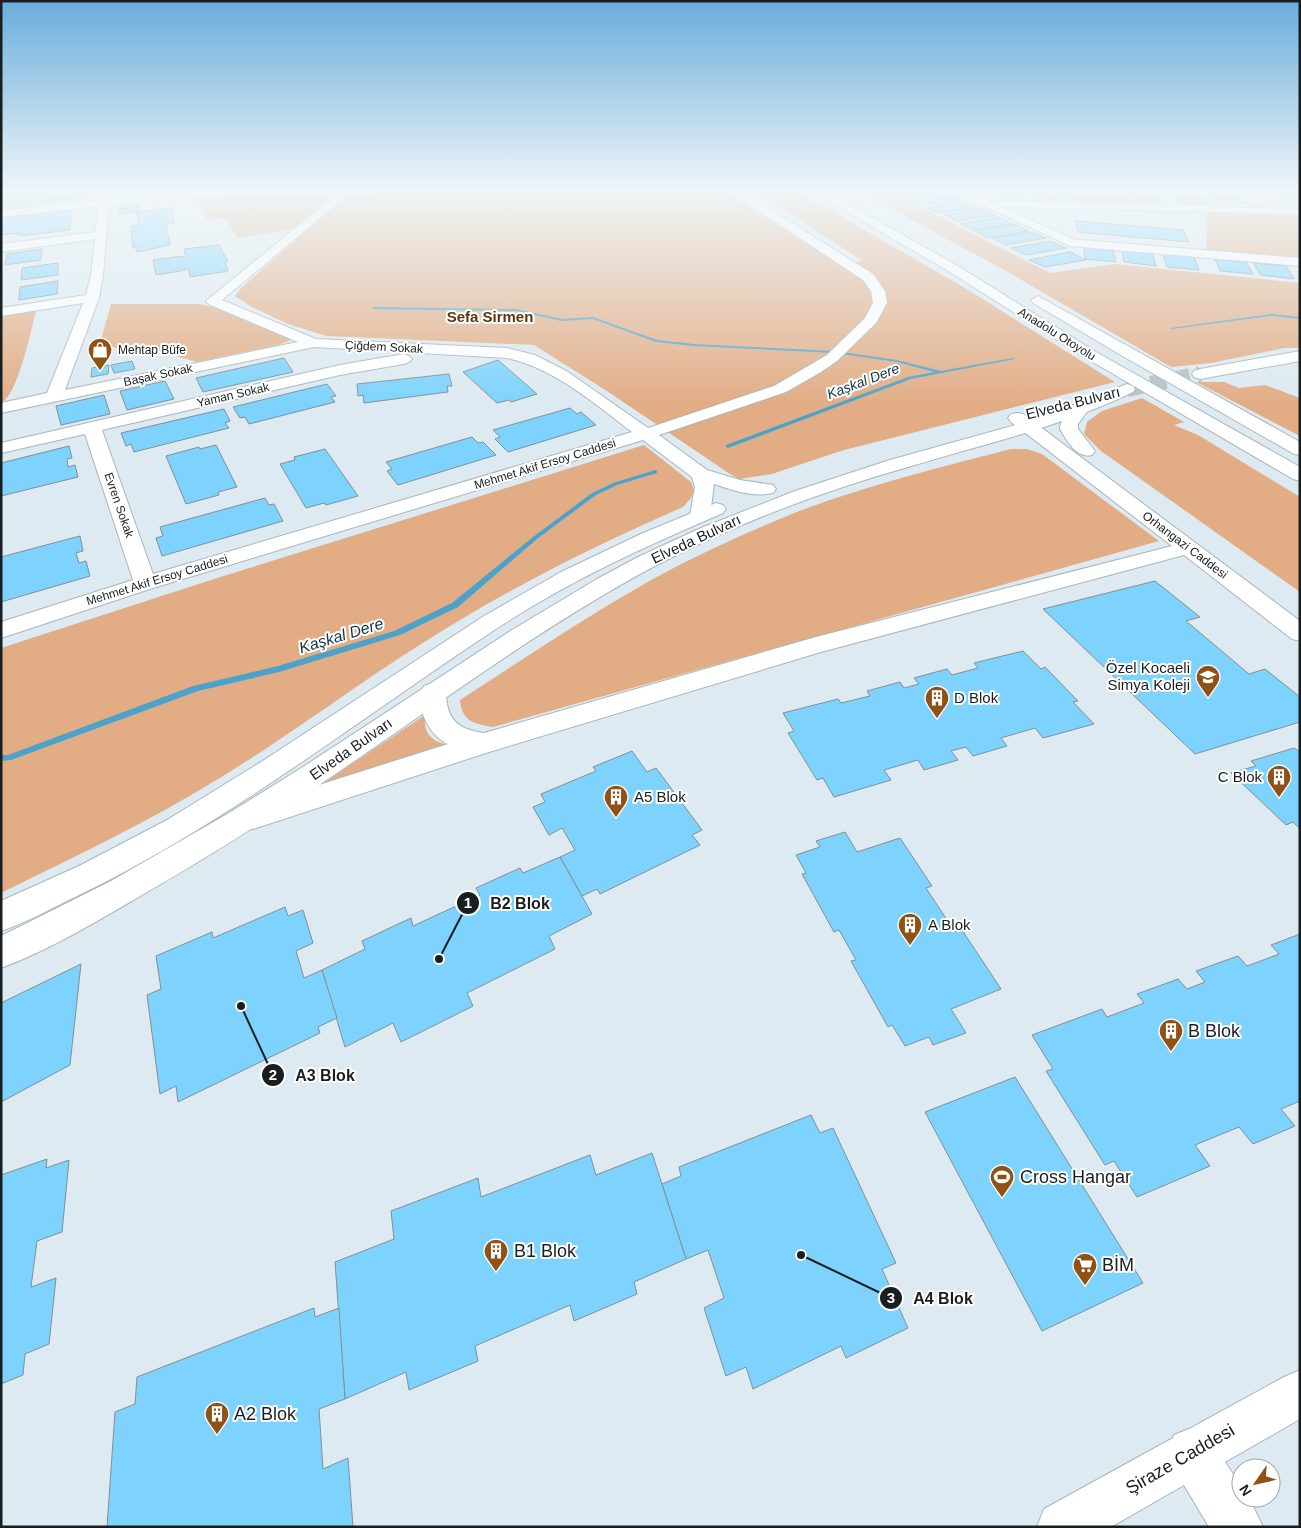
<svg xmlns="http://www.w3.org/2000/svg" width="1301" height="1528" font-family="Helvetica,sans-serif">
<rect width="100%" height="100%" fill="#ddeaf1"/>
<g fill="#e2ad85">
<path d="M411 191H723L840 264 863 261 755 191H797L965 288 1115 382 844 450 772 474 739 479 730 474 607 391 534 345 327 336 288 324 252 307 235 296 241 288 348 194Z"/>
<path d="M858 191H957L900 196 1050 273 1115 264 1300 283V348H1284L1211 363 1171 367 1008 272Z"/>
<path d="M225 195H337L296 228 237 238 226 218 207 220 196 196Z"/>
<path d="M1207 211 1291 214 1300 218V258L1206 250Z"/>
<path d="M111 304H200L219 309 291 340 278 345 197 362 151 349 99 347Z"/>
<path d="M36 311C31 330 18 395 1 403V316Z"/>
<path d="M1196 382H1224L1239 388 1265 385 1300 398V436Z"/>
<path d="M1142 398 1184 422 1174 425 1198 435 1300 497V592L1101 451 1084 434 1087 422 1102 411Z"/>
<path d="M644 445 691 482 694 490 691 498 683 507C605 541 528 579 455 623 374 671 299 730 218 779 148 822 74 857 1 893V648L211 580Z"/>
<path d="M1011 449H1027L1042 454 1159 541 493 727C475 724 462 722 460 700 519 662 578 622 639 587 677 565 721 544 761 527 841 491 927 471 1011 449Z"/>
<path d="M425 715C423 738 434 741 454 747L322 784Z"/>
</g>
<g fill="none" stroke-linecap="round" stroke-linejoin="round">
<g fill="#4ba3cb" fill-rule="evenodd">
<path d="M870 191 899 195 952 192 899 197Z"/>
<path d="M374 307 517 309 561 319 593 317 657 340 694 344 834 351 897 360 941 371 1013 358 1015 359 911 379 728 448 725 446 726 445 908 377 934 372 897 362 834 353 694 346 656 342 593 319 561 321 517 311 372 309Z"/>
<path d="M1271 314 1300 317V319L1271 316 1172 329 1170 328Z"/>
<path d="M655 470 657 471V473L617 485 596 495 537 539 458 607 400 635 279 672 198 691 11 760 1 761V755H8L193 686 278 666 394 631 452 603 533 537 592 493 613 483Z"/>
</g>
</g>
<g fill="#7dd3fd" stroke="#838f95">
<path d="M32 191H68L1 200V194Z"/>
<path d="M69 191H90V197L1 208V201H8L7 202 27 200 28 198 68 196Z"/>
<path d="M122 191H157L122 195Z"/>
<path d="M1300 191V198L1287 199 1269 192Z"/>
<path d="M996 193 1023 194 1030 202 1000 200Z"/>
<path d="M1030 193 1057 195 1064 203 1035 201Z"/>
<path d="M947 194 959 200 922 205 910 200Z"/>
<path d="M1063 194 1091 195 1099 204 1069 202Z"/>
<path d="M1125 194 1153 195 1163 203 1133 202Z"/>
<path d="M1209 194 1237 196 1248 204 1218 202Z"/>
<path d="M1096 195 1123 196 1132 204 1102 203Z"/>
<path d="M1172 195 1200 196 1211 204 1181 203Z"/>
<path d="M137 202 138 207 120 209V204Z"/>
<path d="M964 202 976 208 939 213 927 208Z"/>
<path d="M138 207 137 212 119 214 120 209Z"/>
<path d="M171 208 174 223 166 224 170 245 137 252V248H133L131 226 139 225 137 212Z"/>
<path d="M982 209 995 215 957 221 945 215Z"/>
<path d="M72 210 70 230 27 235H18L19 233 1 235V218Z"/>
<path d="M999 217 1012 224 973 230 960 224Z"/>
<path d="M1075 221 1183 230 1189 242 1078 232Z"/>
<path d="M1014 224 1028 231 988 238 975 231Z"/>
<path d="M1032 232 1046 238 1006 245 992 238Z"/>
<path d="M1051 241 1066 248 1026 255 1011 248Z"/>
<path d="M219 245 228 262H225L228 271 190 277 188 268 185 269 186 270 156 275 153 260 182 256 183 258H186L184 249Z"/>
<path d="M1084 247 1113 250 1116 262 1085 259Z"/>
<path d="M42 249 41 260 5 265 7 254Z"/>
<path d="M1122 251 1152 253 1156 266 1124 262Z"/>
<path d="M1070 252 1086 260 1045 267 1029 260Z"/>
<path d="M1163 254 1194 257 1199 270 1167 267Z"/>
<path d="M1215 259 1246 262 1253 274 1220 271Z"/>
<path d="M58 263V275L21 280 22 268Z"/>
<path d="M1254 263 1286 266 1294 279 1260 275Z"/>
<path d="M58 281 57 294 19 300 20 287Z"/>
<path d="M284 358 293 372 203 392 196 378Z"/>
<path d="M498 360 537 394 511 402 509 400 497 403 463 372Z"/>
<path d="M132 361 135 369 114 373 111 365Z"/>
<path d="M109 365 108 374 91 377 92 368Z"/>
<path d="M449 374 452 386H447L448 392 364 403 363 395 358 396 357 384Z"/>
<path d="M165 381 174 399 127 410 120 391Z"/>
<path d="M327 384 336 396 331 397 335 402 249 424 245 417 240 418 233 407Z"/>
<path d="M104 395 110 414 61 425 56 406Z"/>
<path d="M570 408 577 414 581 412 596 425 508 452 495 439 500 437 493 430Z"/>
<path d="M224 409 230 421 225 423 229 428 134 452 131 444 126 446 121 433Z"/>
<path d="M472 437 478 443 483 442 496 455 398 485 387 471 392 469 386 462Z"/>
<path d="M216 445 237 487 218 492 219 495 186 504 166 456 199 447 200 449Z"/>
<path d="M69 446 72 458 67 459 68 467 75 465 78 477 1 496V463Z"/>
<path d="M325 449 358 496 326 505 324 503 306 508 280 464 295 460 294 457Z"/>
<path d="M265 498 269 505 274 504 283 521 162 556 156 538 163 536 160 527Z"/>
<path d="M80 536 83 551 76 553 79 563 86 561 90 576 1 602V557Z"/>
<path d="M1155 581 1200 617 1186 621 1249 674 1265 669 1300 697V722L1195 754 1043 609Z"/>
<path d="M1023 651 1041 669 1045 667 1078 701 1073 702 1094 724 1043 738 1035 728 1001 738 1007 746 973 756 966 747 951 751 958 760 924 770 918 760 884 770 891 780 834 797 823 778 817 780 788 733 794 731 783 713 838 699 841 703 870 696 867 691 900 682 904 688 919 684 914 678 947 669 952 675 978 668 974 663Z"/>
<path d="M1294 748 1300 752V829L1293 822 1286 825 1231 773 1256 766 1251 761Z"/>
<path d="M632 751 647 772 656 768 702 830 692 835 700 845 600 894 597 889 582 896 560 857 575 850 562 828 549 835 533 807 545 802 541 794 596 771 593 767Z"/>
<path d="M845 832 857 852 900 838 932 886 926 888 955 932 962 930 1001 989 951 1009 966 1033 933 1045 929 1037 905 1046 892 1025 888 1027 851 961 856 960 839 930 834 932 802 874 806 873 796 855 820 847 816 841Z"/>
<path d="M560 857 592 914 549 936 555 949 467 993 473 1006 401 1042 393 1023 345 1047 322 970 365 949 362 941 411 918 413 926 480 895 476 888 520 868 523 873Z"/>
<path d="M285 907 288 916 303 910 313 943 296 951 304 978 322 970 337 1018 318 1027 320 1033 178 1102 176 1086 160 1094 147 995 161 989 156 956 212 932 213 938Z"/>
<path d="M1300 934V1101L1281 1109 1295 1126 1253 1144 1239 1127 1195 1145 1210 1166 1137 1197 1114 1161 1105 1165 1046 1071 1053 1069 1032 1035 1102 1009 1107 1017 1144 1003 1137 994 1178 979 1187 989 1205 982 1196 971 1238 956 1247 966 1279 954 1271 945Z"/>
<path d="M81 964 70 1065 1 1102V1003Z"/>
<path d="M1015 1077 1143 1283 1042 1331 925 1112Z"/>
<path d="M811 1115 820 1133 833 1128 896 1263 882 1269 908 1328 846 1358 841 1346 753 1389 746 1367 726 1376 704 1308 724 1298 708 1250 686 1259 662 1184 681 1176 679 1167Z"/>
<path d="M652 1153 686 1259 634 1282 637 1294 574 1321 570 1305 475 1346 478 1361 409 1390 406 1372 345 1399 335 1262 394 1239 391 1211 478 1178 481 1197 590 1155 596 1175Z"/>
<path d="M47 1159 46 1168 69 1160 62 1232 37 1241 31 1287 56 1278 49 1344 25 1354 23 1375 1 1384V1175Z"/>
<path d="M314 1308 315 1317 339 1308 345 1399 319 1409 323 1469 348 1458 353 1527H107L115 1412 135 1404 137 1377Z"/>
</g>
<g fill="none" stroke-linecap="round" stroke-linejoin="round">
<path stroke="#b6c1c7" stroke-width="16" stroke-dasharray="16 8" stroke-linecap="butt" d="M1127 389 1200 374"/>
<defs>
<g id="minor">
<path d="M341 191H352L222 300 316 339 507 348 535 355 568 372 648 428 774 386 827 355 865 318 873 303 871 291 863 280 729 191H741L873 274 885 291 887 303 876 323 837 361 821 372 786 392 659 435 707 470 740 480 773 485 776 489 773 493C754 498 732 490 714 484L710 515 707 519 700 521 693 519 690 515 695 487 692 477 643 440 153 588 1 638V622L133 580 85 434 1 453V443L340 365 404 354 409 356 412 359 409 362 404 364 340 375 102 430 153 574 632 432C595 404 554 368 507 358L314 347 1 413V403L47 393 83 303 1 316V308L86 295 91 275 95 239 1 252V244L95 232 99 202 104 199 109 202 103 275 99 298 65 390 298 342 208 304 206 301Z"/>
<path d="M953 191H967L994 203 999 201 1295 209 1300 211 1299 214 1003 207 1072 239 1300 258V266L1070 246Z"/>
<path d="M1081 404 1087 405 1089 409 1078 424V429L1095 451 1092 455C1077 459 1067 441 1060 429 1060 419 1071 406 1081 404Z"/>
<path d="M1017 413 1023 414 1300 621V641L1292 639 1184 555 821 652 489 752 253 829 243 825 238 817 243 809 448 744C429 736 413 704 424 686L433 683 442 686C446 692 446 697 447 704 451 725 465 730 484 733L816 637 1172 546 1011 422 1008 418 1011 414Z"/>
<path d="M1300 1370V1419L1225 1462 1241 1486V1498H1249L1263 1527H1209L1184 1485 1111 1527H1037L1044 1509 1173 1438 1174 1435 1191 1428 1284 1377Z"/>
</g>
<path id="tertiary" d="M183 191H304L299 194 184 197 1 217V211Z"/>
<g id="secondary">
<path d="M1300 351V361L1200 379 1194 377 1192 374 1194 371 1200 369Z"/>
<path d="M1127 384 1133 386 1135 389 1133 392C1061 427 984 444 908 467 820 492 732 525 651 568 551 622 459 689 366 753 295 802 223 848 149 891 102 918 52 949 1 968V936L111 881 229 813 306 765 512 630 597 579 640 556 701 528 795 491 890 460 1037 419Z"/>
<path d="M716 503 723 505 726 509 723 513C646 546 569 581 499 627 359 719 228 823 77 896 52 908 27 922 1 931V901L79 866 167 820 261 762 484 616 561 572 643 533Z"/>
</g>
<g id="motorway">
<path d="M811 191H824L953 263 1096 352 1300 467V481L1293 479 1086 358 945 269Z"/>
<path d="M1038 296 1300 442V455L1294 454 1119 354 1033 303 1031 300Z"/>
</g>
</defs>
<use href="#minor" stroke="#a8b5bb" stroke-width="2"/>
<use href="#tertiary" stroke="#a8b5bb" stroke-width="2"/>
<use href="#secondary" stroke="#a8b5bb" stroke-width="2"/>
<use href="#motorway" stroke="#a8b5bb" stroke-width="2"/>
<use href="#minor" fill="#fff" fill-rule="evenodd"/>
<use href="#tertiary" fill="#fff" fill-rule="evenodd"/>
<use href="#secondary" fill="#fff" fill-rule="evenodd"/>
<use href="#motorway" fill="#fff" fill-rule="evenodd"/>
</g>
<linearGradient id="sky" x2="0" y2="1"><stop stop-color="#69addc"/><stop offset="0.47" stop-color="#f0f6f9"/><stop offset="1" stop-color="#f0f6f9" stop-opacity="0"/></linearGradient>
<rect width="1301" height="405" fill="url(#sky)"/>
<defs>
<symbol id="shop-pin" viewBox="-11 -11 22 30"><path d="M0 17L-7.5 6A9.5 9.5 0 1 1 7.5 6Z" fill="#8f5116" stroke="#fff"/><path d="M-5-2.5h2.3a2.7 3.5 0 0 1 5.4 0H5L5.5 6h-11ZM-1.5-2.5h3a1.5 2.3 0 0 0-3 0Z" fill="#fff"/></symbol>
<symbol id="school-pin" viewBox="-11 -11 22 30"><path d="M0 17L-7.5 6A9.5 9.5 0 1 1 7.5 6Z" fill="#8f5116" stroke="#fff"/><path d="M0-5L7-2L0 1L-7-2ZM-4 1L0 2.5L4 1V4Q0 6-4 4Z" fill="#fff"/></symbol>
<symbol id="building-pin" viewBox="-11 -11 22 30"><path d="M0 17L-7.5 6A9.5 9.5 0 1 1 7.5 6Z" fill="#8f5116" stroke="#fff"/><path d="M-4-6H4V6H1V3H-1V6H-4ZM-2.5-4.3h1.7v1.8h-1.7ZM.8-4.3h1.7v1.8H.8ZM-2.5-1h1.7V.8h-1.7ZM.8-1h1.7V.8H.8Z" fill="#fff"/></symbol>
<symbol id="stadium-pin" viewBox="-11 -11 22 30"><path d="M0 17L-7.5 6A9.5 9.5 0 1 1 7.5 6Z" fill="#8f5116" stroke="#fff"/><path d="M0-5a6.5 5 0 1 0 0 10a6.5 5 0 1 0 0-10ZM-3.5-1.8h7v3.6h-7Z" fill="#fff"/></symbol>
<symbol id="supermarket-pin" viewBox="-11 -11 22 30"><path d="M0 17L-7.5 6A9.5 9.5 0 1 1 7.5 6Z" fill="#8f5116" stroke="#fff"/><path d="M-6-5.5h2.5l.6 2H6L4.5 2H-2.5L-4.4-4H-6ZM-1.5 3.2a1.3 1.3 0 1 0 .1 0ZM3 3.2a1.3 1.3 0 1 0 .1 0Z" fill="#fff"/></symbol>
</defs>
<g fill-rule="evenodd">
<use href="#shop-pin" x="86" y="336" width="28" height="38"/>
<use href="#school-pin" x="1194" y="663" width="28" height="38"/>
<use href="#building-pin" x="923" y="684" width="28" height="38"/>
<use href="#building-pin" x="1265" y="763" width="28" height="38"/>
<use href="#building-pin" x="602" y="783" width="28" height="38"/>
<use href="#building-pin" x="896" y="911" width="28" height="38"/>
<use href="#building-pin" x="1157" y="1017" width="28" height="38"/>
<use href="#stadium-pin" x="988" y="1163" width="28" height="38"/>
<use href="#building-pin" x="482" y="1237" width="28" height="38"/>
<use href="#supermarket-pin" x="1071" y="1251" width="28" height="38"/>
<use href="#building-pin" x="203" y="1400" width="28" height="38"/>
</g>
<g text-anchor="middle" stroke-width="4" stroke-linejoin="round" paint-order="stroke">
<g font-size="12" fill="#191e20" stroke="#fff">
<text transform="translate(1057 334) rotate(32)" y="4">Anadolu Otoyolu</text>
<text transform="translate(384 347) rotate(3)" y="4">Çiğdem Sokak</text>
<text transform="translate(158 375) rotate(-12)" y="4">Başak Sokak</text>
<text transform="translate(233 395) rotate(-13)" y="4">Yaman Sokak</text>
<text transform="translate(545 464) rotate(-17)" y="4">Mehmet Akif Ersoy Caddesi</text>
<text transform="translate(119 505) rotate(71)" y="4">Evren Sokak</text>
<text transform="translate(1185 545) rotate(37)" y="4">Orhangazi Caddesi</text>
<text transform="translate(157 580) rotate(-17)" y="4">Mehmet Akif Ersoy Caddesi</text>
</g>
<g font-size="12" fill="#191e20" stroke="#fff" text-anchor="start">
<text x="118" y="354">Mehtap Büfe</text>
</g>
<g font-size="14" font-style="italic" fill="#0f3647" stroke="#fff">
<text transform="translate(863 381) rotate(-21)" y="5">Kaşkal Dere</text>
</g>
<g font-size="15" font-weight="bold" fill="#5f340d" stroke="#fff">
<text x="490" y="322">Sefa Sirmen</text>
</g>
<g font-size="15" fill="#191e20" stroke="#fff">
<text transform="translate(1073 403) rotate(-14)" y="5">Elveda Bulvarı</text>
<text transform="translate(696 539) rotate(-25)" y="5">Elveda Bulvarı</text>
<text transform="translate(351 749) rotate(-35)" y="5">Elveda Bulvarı</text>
</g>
<g font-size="15" fill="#191e20" stroke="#fff" text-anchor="start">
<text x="1190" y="673" text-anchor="end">Özel Kocaeli<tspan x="1190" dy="17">Simya Koleji</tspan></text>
<text x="954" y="703">D Blok</text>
<text x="1262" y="782" text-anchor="end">C Blok</text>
<text x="634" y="802">A5 Blok</text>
<text x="928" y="930">A Blok</text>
</g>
<g font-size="16" font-style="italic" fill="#0f3647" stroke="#fff">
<text transform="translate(341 635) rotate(-17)" y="6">Kaşkal Dere</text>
</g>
<g font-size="18" fill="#191e20" stroke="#fff" text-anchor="start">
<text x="1188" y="1037">B Blok</text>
<text x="1020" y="1183">Cross Hangar</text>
<text x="514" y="1257">B1 Blok</text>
<text x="1102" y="1271">BİM</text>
<text x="234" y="1420">A2 Blok</text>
</g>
<g font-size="18" fill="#191e20" stroke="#fff">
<text transform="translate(1180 1459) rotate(-30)" y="6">Şiraze Caddesi</text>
</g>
</g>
<path fill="none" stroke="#191e20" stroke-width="2" d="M439 959L468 903M241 1006L273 1075M801 1255L891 1298"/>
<g fill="#191e20" stroke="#fff" stroke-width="2">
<circle cx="439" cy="959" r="5"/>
<circle cx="241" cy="1006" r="5"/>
<circle cx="801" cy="1255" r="5"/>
<circle cx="468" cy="903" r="12"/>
<circle cx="273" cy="1075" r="12"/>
<circle cx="891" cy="1298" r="12"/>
</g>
<g font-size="15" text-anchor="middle" font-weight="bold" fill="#fff">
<text x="468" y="908">1</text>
<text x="273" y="1080">2</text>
<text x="891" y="1303">3</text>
</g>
<g font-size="16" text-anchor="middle" font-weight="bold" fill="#191e20" stroke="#fff" stroke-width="4" stroke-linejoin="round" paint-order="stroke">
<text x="520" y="909">B2 Blok</text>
<text x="325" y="1081">A3 Blok</text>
<text x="943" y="1304">A4 Blok</text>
</g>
<rect width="1301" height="1528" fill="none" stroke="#191e20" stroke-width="5"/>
<g transform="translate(1256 1483) rotate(236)"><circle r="24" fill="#ffffff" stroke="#a3a5a6"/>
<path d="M0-4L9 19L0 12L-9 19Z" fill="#8f5116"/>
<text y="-8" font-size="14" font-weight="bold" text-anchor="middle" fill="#191e20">N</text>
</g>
</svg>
